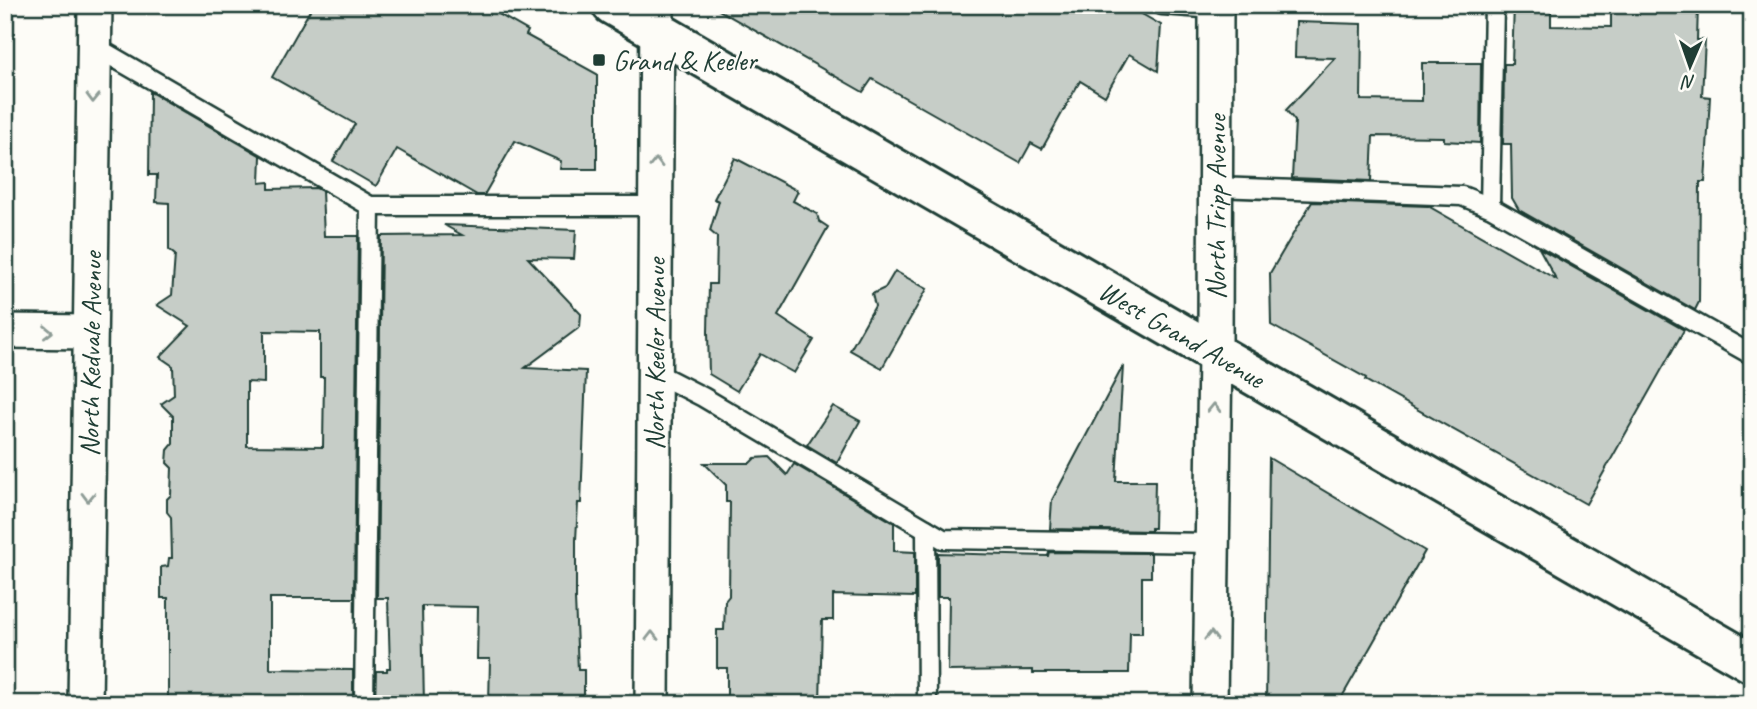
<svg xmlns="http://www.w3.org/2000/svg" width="1757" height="709" font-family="Caveat,sans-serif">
<rect width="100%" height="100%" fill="#fdfcf7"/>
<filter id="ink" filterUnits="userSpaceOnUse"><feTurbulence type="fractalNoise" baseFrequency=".0143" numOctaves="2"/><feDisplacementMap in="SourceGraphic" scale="14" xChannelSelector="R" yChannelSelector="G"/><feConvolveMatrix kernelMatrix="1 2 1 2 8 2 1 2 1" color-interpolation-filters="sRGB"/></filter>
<g filter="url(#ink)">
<g fill="#c6cdc7" stroke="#1f3d34" stroke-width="2" fill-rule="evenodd">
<path d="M313 5H483L528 31 526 35 597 74V169H560L561 161 515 141 484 195H477L397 149 376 186 333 161 355 124 272 77Z"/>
<path d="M710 5H1126L1161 25 1158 71 1129 54 1105 96 1080 81 1042 149 1031 143 1020 163 872 79 863 92Z"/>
<path d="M1514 5H1551V26L1611 27V5H1698L1697 40H1705L1702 96 1710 97 1705 182H1700L1699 302 1695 310 1519 210 1512 198 1511 144H1503L1504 64H1512Z"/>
<path d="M1296 22 1362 24 1361 100 1422 101V63H1481L1480 143 1444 141V137L1373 136 1371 181 1292 178 1295 121 1286 110 1335 58 1295 57Z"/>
<path d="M150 92 261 156 260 183 269 182V189L316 188 322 191 324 236H358L354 598H270V669L353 670V703L168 704V598H161V567L168 566 169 558H172L171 517 167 512V499L171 495 172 468 167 463 168 450 173 444V416L161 404 174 395 173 366 160 357 190 326 157 305 172 295 175 255 169 250V203L156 202 157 175H149ZM264 331 320 332V377H324L323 447 247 446V382L264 383Z"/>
<path d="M735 158 798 191 793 201 817 214 819 221 828 227 778 316 814 340 794 373 760 354 737 391 709 374 708 332 709 284H716L717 237 710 231 719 201 714 199Z"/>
<path d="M1312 202 1428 206 1556 279 1539 248 1684 330 1586 504 1365 380 1366 378 1271 325 1270 273Z"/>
<path d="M444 225 576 230 574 259 528 258 581 314 580 327 525 368 586 371 581 503H578L576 540V599H575L578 670H584V704H489L490 659H477L478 607 422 606 424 704 375 703 376 671H387V668H390L388 598H377L381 236 462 235Z"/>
<path d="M895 271 927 289 882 368 850 350 875 306 872 294 885 288Z"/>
<path d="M1123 366 1116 481H1155L1154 528H1151V531L1050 529 1052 500Z"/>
<path d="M833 406 860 421 837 463 807 445Z"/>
<path d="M769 457 787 475 794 464 894 523V551L915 552V597L833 595V620H822L820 704H727V668H717V630H724L725 601 729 596 730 502H726V485L704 463H750L755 458Z"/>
<path d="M1269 458 1425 551 1338 704H1266Z"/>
<path d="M1049 552 1151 553V577H1142V633H1130L1129 673H1033V670L948 671 949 597H938V553L1048 556Z"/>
</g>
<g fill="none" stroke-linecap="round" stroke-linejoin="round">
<defs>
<g id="service">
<path d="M1162 5 1216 9"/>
<path d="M94 46 370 206H655"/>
<path d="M1215 187 1462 196 1490 207 1752 355"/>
<path d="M1490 207 1494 5"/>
<path d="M654 372 703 397 943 539 1213 543"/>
<path d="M926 529 927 704"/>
<path d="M364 704 370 206"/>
</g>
<g id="minor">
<path d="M5 331 90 332"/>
<path id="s1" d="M85 704 95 5"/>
<path id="s2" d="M652 704 657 5"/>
<path id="s3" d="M1210 704 1215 353 1216 5"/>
</g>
<g id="secondary">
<path id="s4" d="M612 5 1752 663"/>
</g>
</defs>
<use href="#service" stroke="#1f3d34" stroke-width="23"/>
<use href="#minor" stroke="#1f3d34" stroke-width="38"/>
<use href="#secondary" stroke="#1f3d34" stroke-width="44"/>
<use href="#service" stroke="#fdfcf7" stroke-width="18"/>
<use href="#minor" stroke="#fdfcf7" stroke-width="33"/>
<use href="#secondary" stroke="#fdfcf7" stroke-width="38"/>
</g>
<defs><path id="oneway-chevron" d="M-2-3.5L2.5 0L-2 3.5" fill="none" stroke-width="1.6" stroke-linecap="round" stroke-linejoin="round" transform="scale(1.75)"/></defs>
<g stroke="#8e9c96">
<use href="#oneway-chevron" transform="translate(93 98) rotate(91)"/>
<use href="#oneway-chevron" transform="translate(656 163) rotate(-89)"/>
<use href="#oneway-chevron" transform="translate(48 332) rotate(1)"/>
<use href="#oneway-chevron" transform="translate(1214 408) rotate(-89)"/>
<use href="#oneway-chevron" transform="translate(88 497) rotate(91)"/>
<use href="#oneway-chevron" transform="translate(652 636) rotate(-90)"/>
<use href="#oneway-chevron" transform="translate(1211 636) rotate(-89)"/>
</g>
</g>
<rect fill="#1f3d34" stroke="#fdfcf7" stroke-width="2.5" x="592" y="53" width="14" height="14" rx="3.5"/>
<g text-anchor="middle" stroke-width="5" stroke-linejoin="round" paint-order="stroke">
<g font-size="28" fill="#1f3d34" stroke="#fdfcf7" text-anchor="start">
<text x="613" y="70">Grand &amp; Keeler</text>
</g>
<g font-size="28" fill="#1f3d34" stroke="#fdfcf7">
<text dy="10" stroke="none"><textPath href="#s3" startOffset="497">North Tripp Avenue</textPath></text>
<text dy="10" stroke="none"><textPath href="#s4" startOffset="658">West Grand Avenue</textPath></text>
<text dy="10" stroke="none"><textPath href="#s2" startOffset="350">North Keeler Avenue</textPath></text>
<text dy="10" stroke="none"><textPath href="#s1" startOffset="350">North Kedvale Avenue</textPath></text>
</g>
</g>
<rect width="1757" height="709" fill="none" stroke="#fdfcf7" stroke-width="28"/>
<rect x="14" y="14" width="1729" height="681" fill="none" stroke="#1f3d34" stroke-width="2.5" filter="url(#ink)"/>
<g transform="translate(1690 66) rotate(182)" stroke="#fdfcf7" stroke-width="5" paint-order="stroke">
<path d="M0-5L12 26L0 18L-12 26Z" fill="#1f3d34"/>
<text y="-10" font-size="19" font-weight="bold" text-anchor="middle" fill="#1f3d34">N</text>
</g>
</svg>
